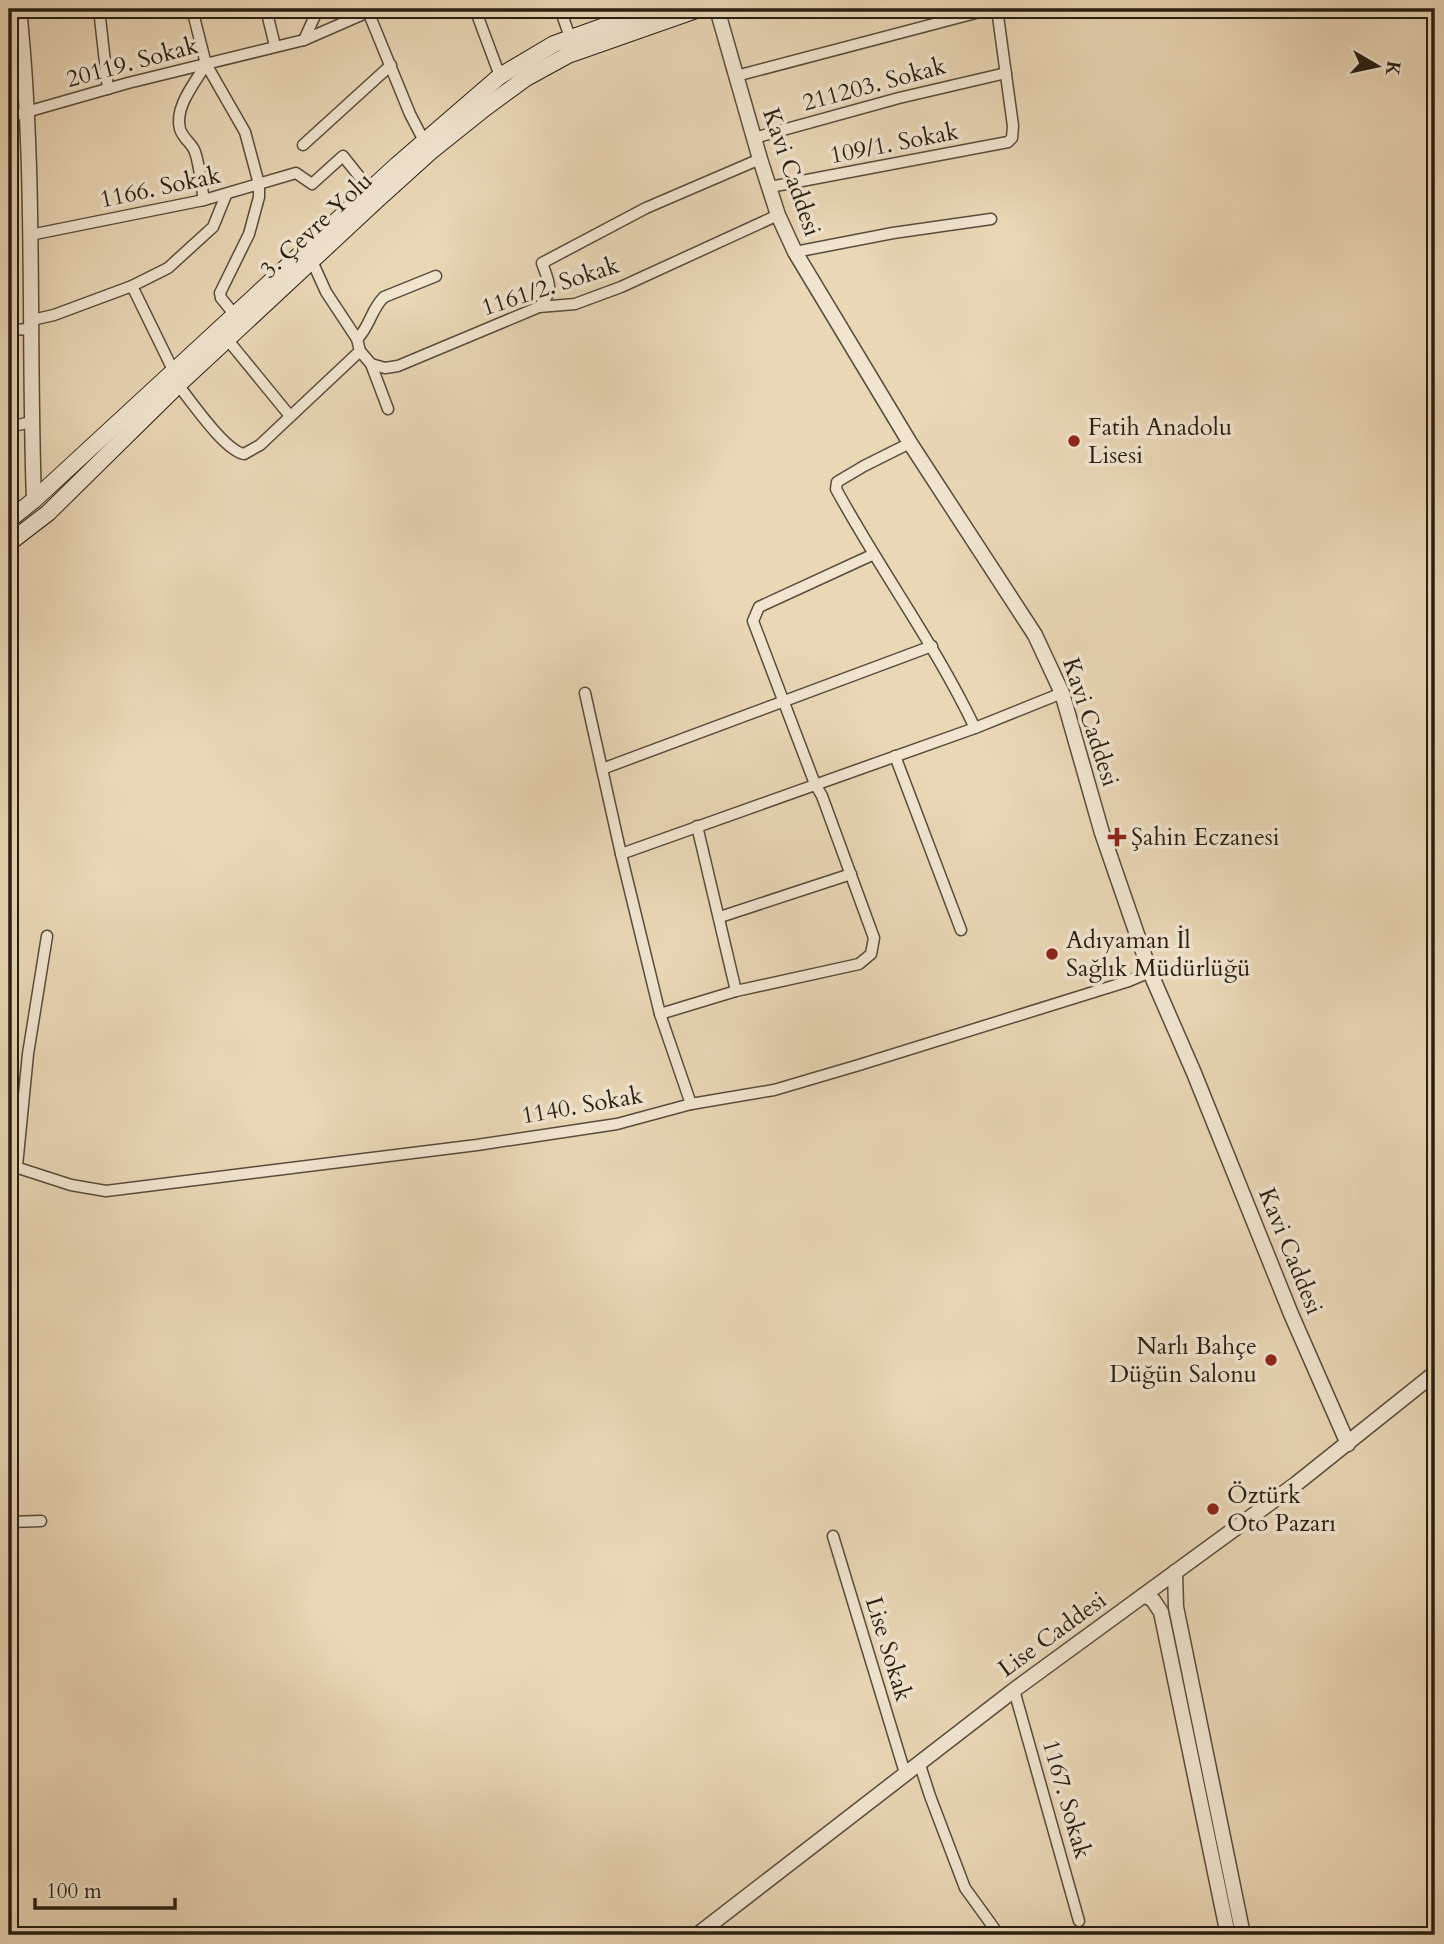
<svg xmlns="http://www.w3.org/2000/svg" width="1444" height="1944" font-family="Cardo,serif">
<rect width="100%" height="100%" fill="#ead7b6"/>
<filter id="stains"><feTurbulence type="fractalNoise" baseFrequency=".00286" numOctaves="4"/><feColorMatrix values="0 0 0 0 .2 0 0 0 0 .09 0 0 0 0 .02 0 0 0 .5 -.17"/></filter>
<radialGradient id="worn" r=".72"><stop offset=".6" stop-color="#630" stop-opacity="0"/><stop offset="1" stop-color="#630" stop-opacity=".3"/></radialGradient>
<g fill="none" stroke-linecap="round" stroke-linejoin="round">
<defs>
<g id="minor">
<path d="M99 9 108 89"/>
<path d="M192 9 206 64 245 132 259 184V197L249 234 220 293 221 298 234 314"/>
<path d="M266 9 275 46"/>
<path d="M367 9 410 114 424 141"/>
<path d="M475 9 500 76"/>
<path d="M560 9 570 37"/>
<path d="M9 16 19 15"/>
<path d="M304 40 318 9"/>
<path d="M736 76 991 9"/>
<path d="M9 117 128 83 304 40 375 9"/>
<path d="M754 138 899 98 1006 73"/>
<path d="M303 145 391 65"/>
<path d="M770 187 1008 142 1012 138 1013 126 997 9"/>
<path d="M204 200C201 185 200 166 195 152 192 143 183 139 180 129 174 107 195 83 206 64"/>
<path d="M30 235 204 200 296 173 312 184 343 156 370 190"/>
<path d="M795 252 893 233 991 219"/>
<path d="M312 261 326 292 357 339 360 351 371 364 388 409"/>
<path d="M132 286 168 268 213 227 226 195"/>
<path d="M539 307C555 290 549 283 542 263L646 208 760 159"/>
<path d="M32 320 54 315 132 286 173 370"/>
<path d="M9 330 32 329"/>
<path d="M227 339 290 416"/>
<path d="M357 339C370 327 371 309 384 297L436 276"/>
<path d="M371 364 385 368 398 366 539 307 575 304 621 287 778 215"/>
<path d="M178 385C192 402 224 450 244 454L260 445 360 351"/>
<path d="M9 427 31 422"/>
<path d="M910 443 864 466 837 482 836 489C880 570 935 644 975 728"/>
<path d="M585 693 621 854 660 1014 691 1104"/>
<path d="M895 756 961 930"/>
<path d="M602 769 932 646"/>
<path d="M697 826 736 991"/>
<path d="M621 854 975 728 1062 693"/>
<path d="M720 917 851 874"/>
<path d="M660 1014 736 991 859 964 871 954 874 938 822 796 815 784 753 621 759 607 872 555"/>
<path d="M9 1165 71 1185 106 1191 477 1145 617 1124 691 1104 774 1090 859 1065 1129 981 1150 972"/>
<path d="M17 1166 28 1054 47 936"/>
<path d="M9 1522 41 1521"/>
<path d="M833 1536 905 1773"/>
<path d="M1014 1690 1079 1921"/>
<path d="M919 1762 930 1796 965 1888 999 1935"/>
</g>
<g id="tertiary">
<path d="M19 9C36 172 28 337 34 500"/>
<path d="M717 9 760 159 778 215 795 252 910 443 1035 635 1062 693 1102 833 1150 972 1194 1073 1291 1314 1348 1444"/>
<path d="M1175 1572 1176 1607 1243 1935"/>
<path d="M1144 1595 1153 1600 1161 1612 1228 1935"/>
<path d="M697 1935 1014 1690 1296 1484 1435 1373"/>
</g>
<g id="secondary">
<path d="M9 520 34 500 397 165 500 76 554 44 652 9"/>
<path d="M9 543 48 513 178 385 377 200 430 152 485 108 526 78 568 55 699 9"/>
</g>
</defs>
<use href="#minor" stroke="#584c3b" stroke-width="13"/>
<use href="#tertiary" stroke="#584c3b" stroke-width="17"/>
<use href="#secondary" stroke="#271e12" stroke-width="18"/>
<use href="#minor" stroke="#f1e5d0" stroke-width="10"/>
<use href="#tertiary" stroke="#f1e5d0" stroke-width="14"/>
<use href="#secondary" stroke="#f1e5d0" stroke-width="16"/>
</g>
<g fill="#8f2418" stroke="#f1e5d0" stroke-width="2.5">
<circle cx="1074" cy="441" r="7"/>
<path d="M1113.5 826.5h7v7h7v7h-7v7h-7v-7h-7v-7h7z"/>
<circle cx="1052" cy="954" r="7"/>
<circle cx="1271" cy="1360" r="7"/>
<circle cx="1213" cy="1509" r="7"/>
</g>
<g text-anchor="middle" stroke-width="7" stroke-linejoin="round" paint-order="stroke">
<g font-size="24" fill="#271e12" stroke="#f1e5d0">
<text transform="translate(132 62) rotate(-15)" y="8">20119. Sokak</text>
<text transform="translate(874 84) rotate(-15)" y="8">211203. Sokak</text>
<text transform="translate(894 143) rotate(-11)" y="8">109/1. Sokak</text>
<text transform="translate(792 172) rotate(71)" y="8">Kavi Caddesi</text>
<text transform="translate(160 187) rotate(-12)" y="8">1166. Sokak</text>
<text transform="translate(316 225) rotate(-43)" y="8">3. Çevre Yolu</text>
<text transform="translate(550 286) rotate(-18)" y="8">1161/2. Sokak</text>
<text transform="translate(1091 722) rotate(72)" y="8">Kavi Caddesi</text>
<text transform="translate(582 1105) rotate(-10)" y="8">1140. Sokak</text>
<text transform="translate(1291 1251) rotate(68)" y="8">Kavi Caddesi</text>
<text transform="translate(1052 1634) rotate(-36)" y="8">Lise Caddesi</text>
<text transform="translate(889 1649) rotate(73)" y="8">Lise Sokak</text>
<text transform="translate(1067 1799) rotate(74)" y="8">1167. Sokak</text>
</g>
<g font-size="24" fill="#271e12" stroke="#f1e5d0" text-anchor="start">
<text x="1088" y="435">Fatih Anadolu<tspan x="1088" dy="28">Lisesi</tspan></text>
<text x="1131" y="845">Şahin Eczanesi</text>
<text x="1066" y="948">Adıyaman İl<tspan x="1066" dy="28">Sağlık Müdürlüğü</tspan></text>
<text x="1257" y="1354" text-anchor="end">Narlı Bahçe<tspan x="1257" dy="28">Düğün Salonu</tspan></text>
<text x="1227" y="1503">Öztürk<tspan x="1227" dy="28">Oto Pazarı</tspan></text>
</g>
</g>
<rect width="1444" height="1944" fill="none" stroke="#ead7b6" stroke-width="35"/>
<rect x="10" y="10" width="1423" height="1923" fill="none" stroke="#271e12" stroke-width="3.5"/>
<rect x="18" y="18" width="1409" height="1909" fill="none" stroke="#271e12" stroke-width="2"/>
<g transform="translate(1377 66) rotate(99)" stroke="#f1e5d0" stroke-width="5" paint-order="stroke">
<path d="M0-5L12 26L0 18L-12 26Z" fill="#271e12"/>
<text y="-10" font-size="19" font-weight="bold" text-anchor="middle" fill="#271e12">K</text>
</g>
<path d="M35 1898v10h140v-10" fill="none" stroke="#271e12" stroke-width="3.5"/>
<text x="46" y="1898" font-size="21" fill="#271e12" stroke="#f1e5d0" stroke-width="5" paint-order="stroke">100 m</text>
<rect width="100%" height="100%" filter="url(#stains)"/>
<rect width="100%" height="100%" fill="url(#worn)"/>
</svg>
